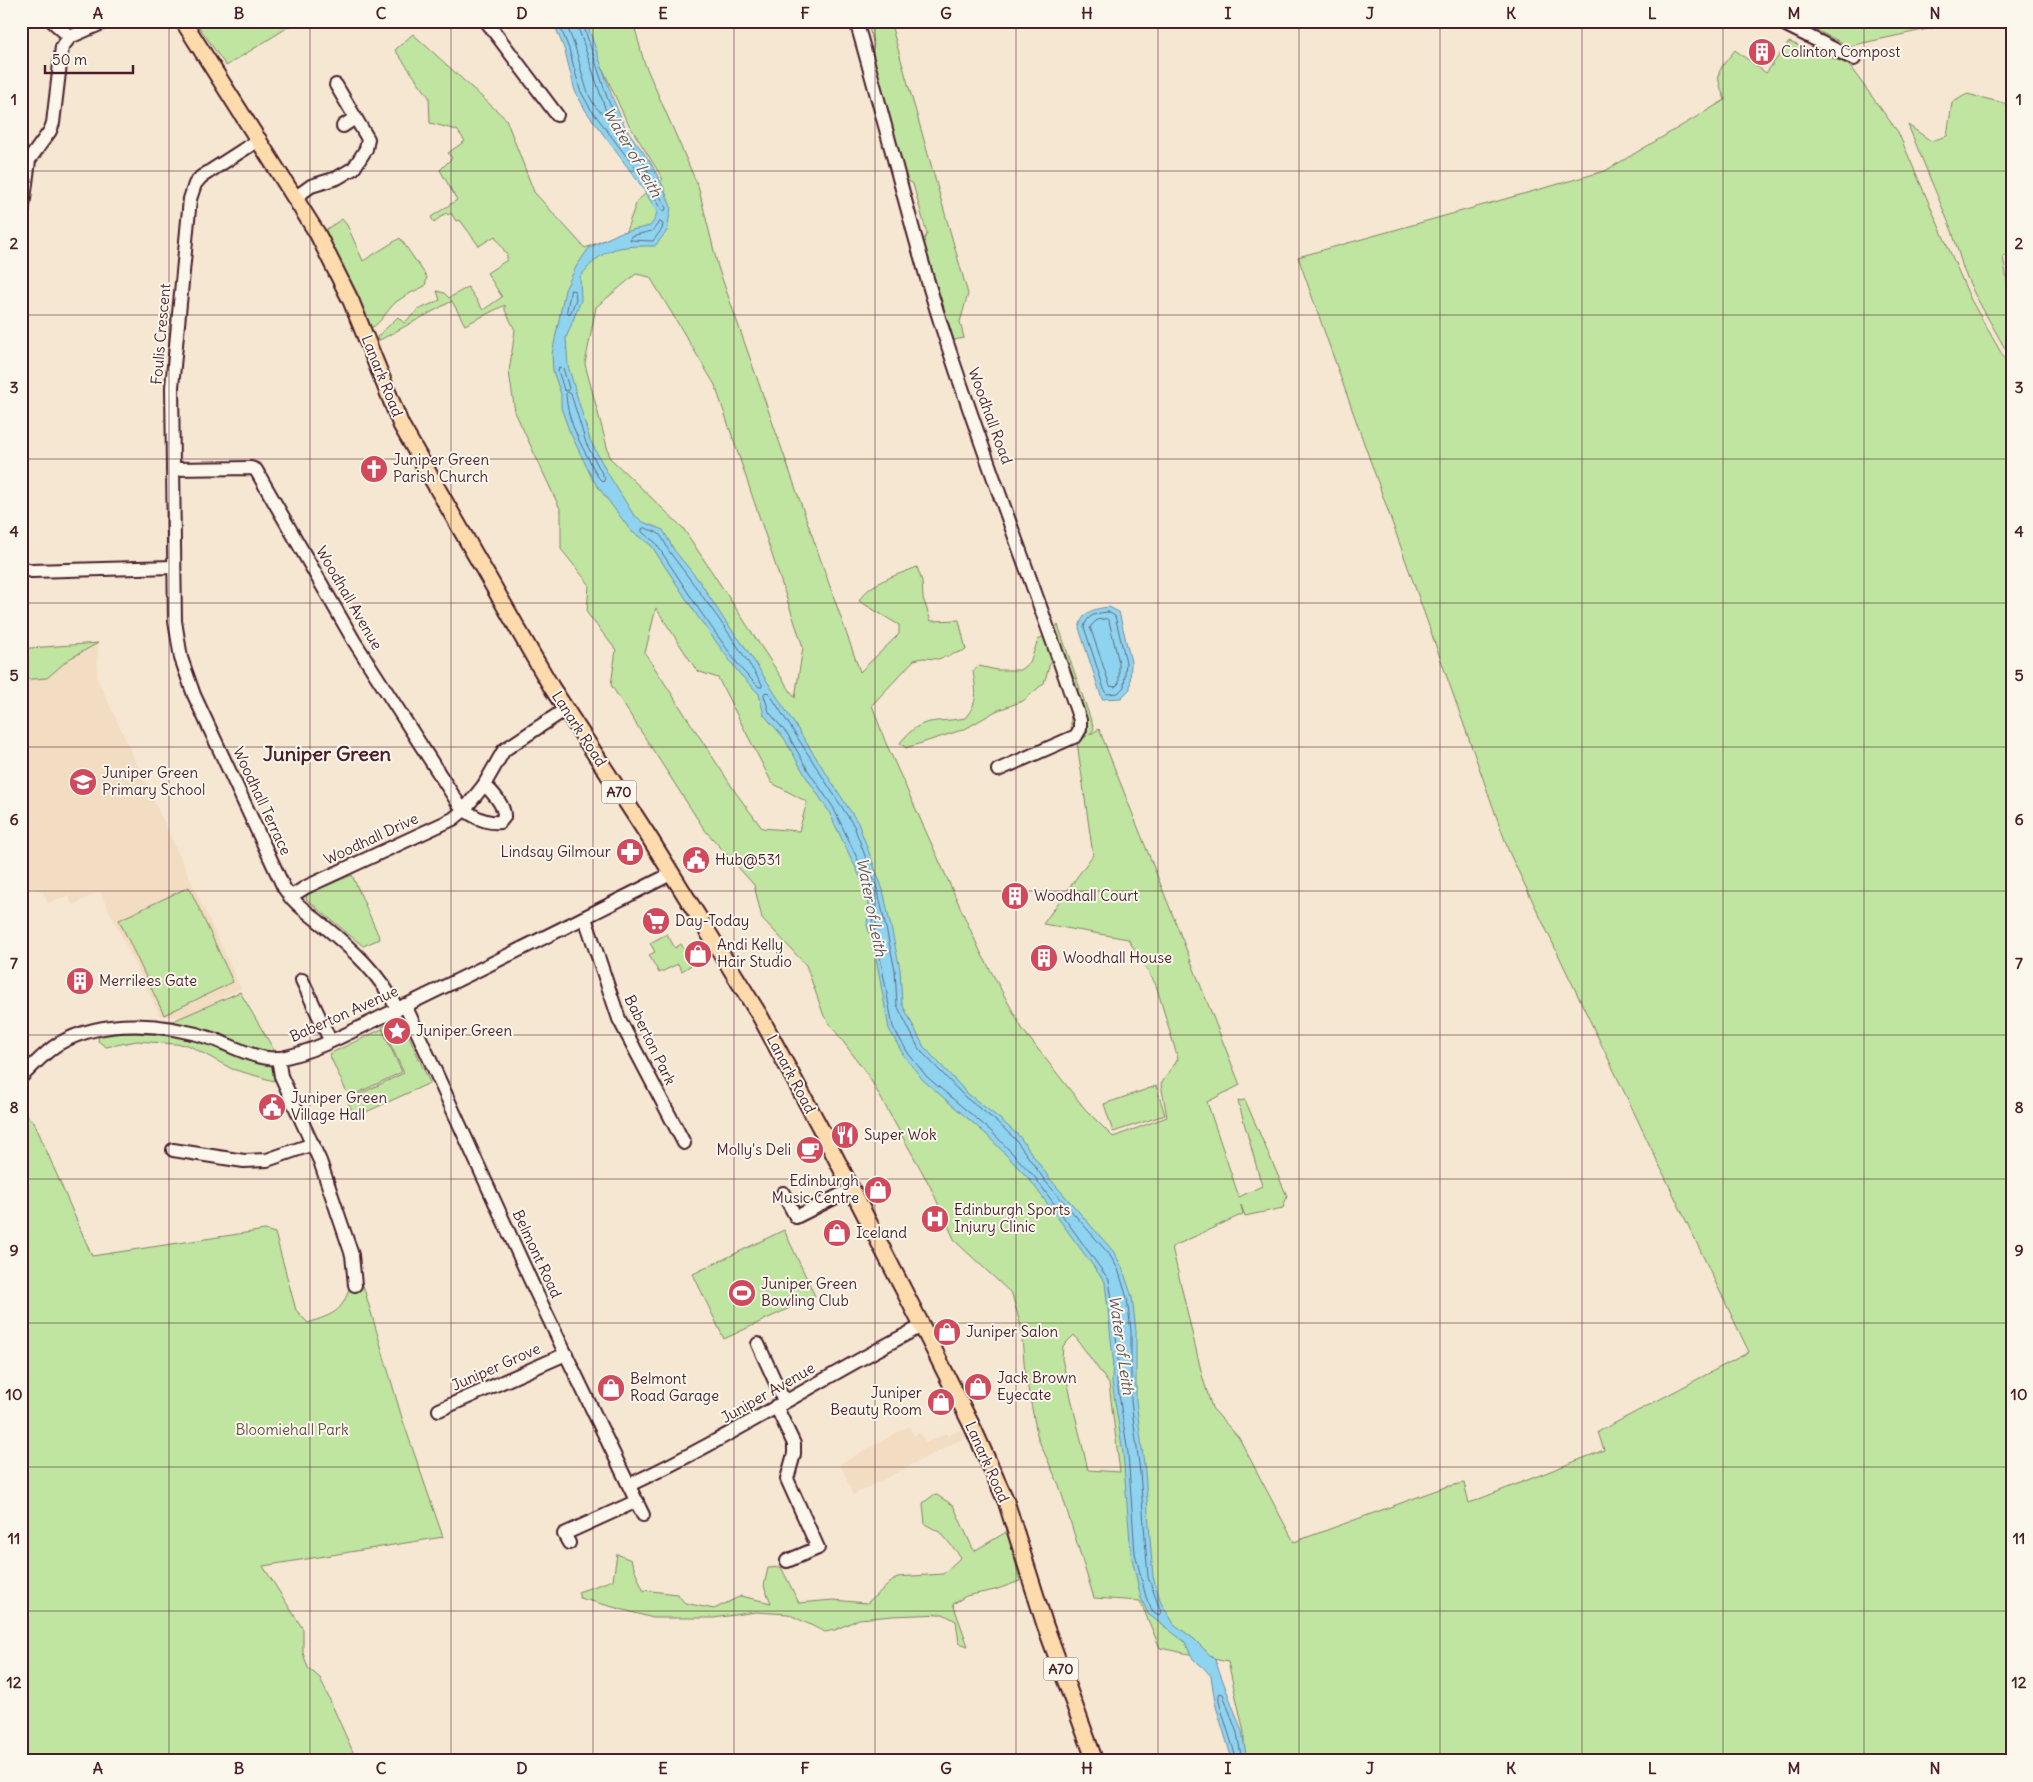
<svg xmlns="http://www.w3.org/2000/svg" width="2033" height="1782" font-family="Delius,sans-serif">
<rect width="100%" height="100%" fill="#f6e7d3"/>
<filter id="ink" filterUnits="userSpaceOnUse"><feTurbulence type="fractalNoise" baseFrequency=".02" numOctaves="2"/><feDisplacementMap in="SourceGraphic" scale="10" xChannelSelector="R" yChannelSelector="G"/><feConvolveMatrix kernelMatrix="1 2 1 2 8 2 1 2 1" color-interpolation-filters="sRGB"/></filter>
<g filter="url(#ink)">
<g fill="#f2dcc2">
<path d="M98 643 97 678 241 988 184 1017 160 1016 100 892 72 905 69 895 48 903 43 892 30 887 21 902V658Z"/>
<path d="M909 1426 914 1436 920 1432 926 1443 946 1433 948 1436 962 1429 966 1437 853 1495 840 1464Z"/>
</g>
<g fill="#bfe5a0" stroke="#848266" fill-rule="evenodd">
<path d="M195 21H291L290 26 226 66Z"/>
<path d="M581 21H633L644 62 698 186 718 267 860 672 899 634V625L859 601C869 582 898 575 917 567L922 581 923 598 931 621 959 620 966 650 938 659 923 658 914 660 872 705 885 741 980 951 1023 1030 1085 1109 1113 1137 1167 1117 1161 1084 1178 1059 1156 985 1128 939 1043 924 1093 855 1077 742 1087 736 1071 728 1070 692 1051 660 1044 683 1023 701 996 711 965 729 906 748 900 743C922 715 933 724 965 718 979 702 976 691 973 671L979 666 997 670H1020L1030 662 1038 640 1058 625 1094 729 1089 735 1099 729 1240 1085 1207 1102 1239 1197 1262 1186 1238 1101 1245 1100 1287 1196 1283 1208 1245 1216 1241 1205 1243 1214 1172 1247 1202 1375 1212 1408 1239 1438 1294 1542 1445 1487 1464 1483 1469 1503 1604 1450 1598 1432 1749 1352 1509 852 1298 257 1605 171 1725 100C1714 71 1717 73 1735 50L1766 73 1789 42 1848 64 1898 132 1971 300 2012 372V1761H1244V1732L1228 1662 1160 1648 1140 1601 1094 1598 1059 1485 1038 1439 1025 1373 1021 1327 1012 1294 955 1241 930 1186 868 1075 824 1016 806 965 762 918 754 885 704 829 611 685 616 650 587 613 589 584 561 549V511L515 412 509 372 515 330 505 310V305L465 325 452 301 378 341 377 337 398 317 404 323 418 310 440 300 437 291 444 293 449 298 468 287 483 310 502 297 487 273 507 260V255L495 236 479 246 460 220 456 221 451 213 448 215 446 213 434 222 431 217 457 200 440 170 452 158 448 153 465 141 457 130 430 123 429 97 395 50 413 34 506 119 534 192 585 248 626 231 637 201 663 179 626 120ZM636 274 650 277 715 385 803 647 795 698 683 528 610 458 585 364 596 307ZM656 608 697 671 718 678 772 783 807 802 799 831 762 828 736 793 645 653ZM1074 1335 1109 1384 1120 1472 1088 1470 1062 1359 1063 1346Z"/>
<path d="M867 21H890L968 294 960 322 964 338 954 340 923 241 927 234 913 184 906 179 871 54 874 45Z"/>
<path d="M1797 21H1944L1937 27 1849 46Z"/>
<path d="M1967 94 2012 105V131L2007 146 2012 151V254L2003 256 2012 310V361L1975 295 1964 271 1952 231 1908 125 1931 141 1947 136 1952 103Z"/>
<path d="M342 219 347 225 363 261 400 238 427 277 425 286C415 291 405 295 396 302 384 313 381 326 364 331L322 232Z"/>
<path d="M98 643 69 659 47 678 21 680V650L30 648Z"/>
<path d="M352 875 380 939 363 946 306 899 307 894Z"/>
<path d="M189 887 233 982 164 1015 119 920Z"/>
<path d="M667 934 675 948 681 944 693 964 682 971 678 964 659 973 649 955 655 952 650 943Z"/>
<path d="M240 992 274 1050V1081L232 1069 188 1045 137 1041 106 1047 98 1041 101 1026 173 1021Z"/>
<path d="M401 1018 430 1083 355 1117 347 1100 404 1073 382 1027Z"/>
<path d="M382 1029 402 1072 349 1097 329 1054Z"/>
<path d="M1156 1086 1165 1115 1113 1132 1104 1104Z"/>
<path d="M21 1110 34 1122 92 1256 265 1230 275 1233 296 1310 308 1323C333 1314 342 1313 350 1286L363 1285 402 1418 443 1537 263 1566 303 1629V1653L308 1668 320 1678 357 1761H21Z"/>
<path d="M784 1230 815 1296 724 1339 693 1274Z"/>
<path d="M935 1494 953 1505 974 1551 1008 1531 1020 1581 995 1590 966 1596 953 1604 968 1646 959 1643 956 1621 943 1614 893 1616 859 1619 835 1630 825 1632 788 1614 756 1612 713 1618H653L580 1598 578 1592 613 1580 617 1554 631 1560 643 1590 677 1594 685 1603 714 1609 741 1596 771 1603 764 1586 768 1568 781 1567 799 1603 833 1600 867 1603 897 1577 943 1574 961 1557 941 1533 925 1524 923 1503Z"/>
</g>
<g fill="#8ed4f0" stroke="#738ca1">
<path d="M553 21H586L613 99 625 127 649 160 663 186 671 207 667 231 655 246C618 246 604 246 580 277L581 300 566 338 568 366 590 440 607 472 633 514 643 522 663 530 674 550 700 582 725 621 745 647 858 823 883 890 900 969 902 1004 924 1047 968 1094 999 1118 1019 1136 1050 1179 1113 1251 1122 1267 1132 1297 1136 1331V1401L1145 1472 1153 1577 1161 1603 1174 1624 1194 1639 1215 1660 1242 1731 1247 1761H1230L1231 1756 1215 1703 1211 1676 1203 1667 1193 1659 1185 1642 1148 1614 1141 1598 1131 1554 1123 1453 1112 1382 1113 1357 1105 1282 1030 1180 987 1135 923 1080 904 1056 889 1029 875 952 867 925 869 905 861 879 828 810 805 775 784 738 764 715 759 694 739 673 698 617 651 545 631 531 593 480 569 430 561 408V394L553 371 552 354 565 290 576 267 589 248 619 233 650 226 655 219 657 212 643 188 586 111 575 91 565 51Z"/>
<path d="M1109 607 1119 612 1131 662 1130 689 1121 698 1102 699 1079 628C1083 611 1093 609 1109 607Z"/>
</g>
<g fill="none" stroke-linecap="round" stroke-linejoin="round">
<g stroke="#65677a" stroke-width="1">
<path d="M558 21 569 49 580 90 590 108 648 185 662 210 665 211 666 208 644 163 621 128 608 100 582 21"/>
<path d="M565 21C568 30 572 38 575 47 581 65 586 105 604 114L606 111 576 21"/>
<path d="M660 222 663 224 662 229 653 241 630 240 631 236 652 231Z"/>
<path d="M571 290 575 291 576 299 571 312 569 314 567 311Z"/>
<path d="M560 367 563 368 569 388 567 391 564 390 558 370Z"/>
<path d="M568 392 571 394 586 443 605 479 603 482 598 477C585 451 567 424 566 394Z"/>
<path d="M645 528C649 530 656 531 659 534 664 538 667 549 671 554 703 596 734 639 762 684V687H759L742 670 702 614 655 542 642 532V529Z"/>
<path d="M1108 612 1115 616 1126 662 1124 687 1118 693 1107 694 1105 692 1084 627C1087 615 1096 613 1108 612Z"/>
<path d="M1107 619 1109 621 1119 663V683L1115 687 1110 686 1090 627 1097 620Z"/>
<path d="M766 692 769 693 854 826 878 891 895 970 897 1005 919 1049 965 1097 996 1121 1016 1140 1046 1182 1109 1254 1118 1269 1127 1298 1131 1331V1401L1140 1472 1148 1577 1161 1612 1159 1615 1152 1611 1146 1597 1135 1553 1128 1453 1117 1382 1118 1357 1114 1312 1109 1280 1034 1176 991 1131 927 1077 908 1053 893 1027 879 951 872 925 874 905 866 877 833 807 809 772 788 735 769 712 764 695Z"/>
<path d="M1235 1761V1754L1219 1702V1695L1220 1693 1223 1694 1237 1733 1242 1761"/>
</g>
<defs>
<g id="minor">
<path d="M52 21 70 37"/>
<path d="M486 21 557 115"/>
<path d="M856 21C888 130 913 241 949 349 990 474 1038 596 1080 720V729L1076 736 998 770"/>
<path d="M1778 21 1854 59"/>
<path d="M343 126 355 118"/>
<path d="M260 139 201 177 195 184 190 199 172 387 175 621 181 658 194 695 284 888C294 904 309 913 323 925 351 948 382 976 397 1009"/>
<path d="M296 197 311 186 337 178 354 168 366 149 368 139 336 85"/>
<path d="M21 222 29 160 50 131 53 123 62 47 70 37 107 21"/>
<path d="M173 469 251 468 256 470 354 641 458 803C467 814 485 824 500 822L504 817C505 806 492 791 484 785"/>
<path d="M21 568 32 571 173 567"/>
<path d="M290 897 306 887 453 819 464 810 484 785 504 750 566 709"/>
<path d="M585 918 619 1019 684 1143"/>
<path d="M302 980 330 1040"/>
<path d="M405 1005 534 1288 643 1515"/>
<path d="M278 1058 281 1076 320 1161 352 1255 355 1285"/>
<path d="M21 1077C33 1066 45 1052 58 1044 105 1017 166 1023 216 1040 236 1048 259 1061 281 1058 319 1051 361 1026 396 1010 488 966 579 920 671 874"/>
<path d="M173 1150 244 1161 267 1160 313 1144"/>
<path d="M783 1193 796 1217 852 1189"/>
<path d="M758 1344 784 1401"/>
<path d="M776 1406 794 1444V1454L787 1479 818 1548 787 1561"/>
<path d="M439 1410 566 1354"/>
<path d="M629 1485C730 1438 823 1377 922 1326"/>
<path d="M569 1543 564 1534 637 1501"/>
</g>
<path id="major" d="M183 21 317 233 351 301 401 425 535 659 552 688 649 837 760 1016 823 1133 919 1320 973 1428 1006 1501 1045 1625 1095 1761"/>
</defs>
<use href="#minor" stroke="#4a1f2b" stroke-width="16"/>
<use href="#major" stroke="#4a1f2b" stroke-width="19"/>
<use href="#minor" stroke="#fbf7ec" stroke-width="12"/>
<use href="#major" stroke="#fedbac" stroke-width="15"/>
</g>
</g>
<path fill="none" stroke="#4a1f2b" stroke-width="1" stroke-opacity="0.55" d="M169 21V1761M310 21V1761M451 21V1761M593 21V1761M734 21V1761M875 21V1761M1016 21V1761M1158 21V1761M1299 21V1761M1440 21V1761M1582 21V1761M1723 21V1761M1864 21V1761M21 171H2012M21 315H2012M21 459H2012M21 603H2012M21 747H2012M21 891H2012M21 1035H2012M21 1179H2012M21 1323H2012M21 1467H2012M21 1611H2012"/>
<defs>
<symbol id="building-disc" viewBox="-11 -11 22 22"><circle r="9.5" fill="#d1495b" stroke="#fbf7ec"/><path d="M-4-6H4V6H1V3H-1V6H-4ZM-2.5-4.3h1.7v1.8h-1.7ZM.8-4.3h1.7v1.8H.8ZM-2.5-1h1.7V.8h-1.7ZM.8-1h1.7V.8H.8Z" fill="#fff"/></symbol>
<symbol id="church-disc" viewBox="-11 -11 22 22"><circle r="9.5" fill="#d1495b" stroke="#fbf7ec"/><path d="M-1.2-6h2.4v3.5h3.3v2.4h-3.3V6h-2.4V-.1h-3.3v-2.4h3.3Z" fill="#fff"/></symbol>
<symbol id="school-disc" viewBox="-11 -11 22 22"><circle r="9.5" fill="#d1495b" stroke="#fbf7ec"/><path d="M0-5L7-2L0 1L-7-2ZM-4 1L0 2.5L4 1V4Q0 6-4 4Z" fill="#fff"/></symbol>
<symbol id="pharmacy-disc" viewBox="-11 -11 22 22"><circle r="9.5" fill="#d1495b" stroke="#fbf7ec"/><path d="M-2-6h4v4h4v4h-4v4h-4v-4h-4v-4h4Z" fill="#fff"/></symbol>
<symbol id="civic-disc" viewBox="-11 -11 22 22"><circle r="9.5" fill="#d1495b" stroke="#fbf7ec"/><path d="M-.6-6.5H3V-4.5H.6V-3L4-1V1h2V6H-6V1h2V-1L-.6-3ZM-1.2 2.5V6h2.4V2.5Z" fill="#fff"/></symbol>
<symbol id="supermarket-disc" viewBox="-11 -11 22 22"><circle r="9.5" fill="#d1495b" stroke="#fbf7ec"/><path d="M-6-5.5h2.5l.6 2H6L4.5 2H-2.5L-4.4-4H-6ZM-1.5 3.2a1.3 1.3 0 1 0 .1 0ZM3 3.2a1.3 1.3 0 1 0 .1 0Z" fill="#fff"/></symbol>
<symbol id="shop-disc" viewBox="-11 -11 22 22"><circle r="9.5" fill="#d1495b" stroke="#fbf7ec"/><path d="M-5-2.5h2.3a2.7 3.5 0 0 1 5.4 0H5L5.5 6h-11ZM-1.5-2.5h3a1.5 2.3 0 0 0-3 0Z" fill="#fff"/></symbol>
<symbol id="sight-disc" viewBox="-11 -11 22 22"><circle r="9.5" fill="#d1495b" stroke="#fbf7ec"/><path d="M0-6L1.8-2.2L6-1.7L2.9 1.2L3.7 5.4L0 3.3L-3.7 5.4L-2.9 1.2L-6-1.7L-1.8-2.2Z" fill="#fff"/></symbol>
<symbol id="restaurant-disc" viewBox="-11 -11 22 22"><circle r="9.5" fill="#d1495b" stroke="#fbf7ec"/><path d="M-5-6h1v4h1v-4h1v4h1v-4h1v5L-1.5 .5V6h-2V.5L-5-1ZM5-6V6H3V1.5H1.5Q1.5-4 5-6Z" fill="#fff"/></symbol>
<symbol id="cafe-disc" viewBox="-11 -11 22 22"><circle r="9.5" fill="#d1495b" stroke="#fbf7ec"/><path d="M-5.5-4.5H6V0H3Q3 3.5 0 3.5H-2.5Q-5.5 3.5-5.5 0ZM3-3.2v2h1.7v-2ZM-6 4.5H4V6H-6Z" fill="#fff"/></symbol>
<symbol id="hospital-disc" viewBox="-11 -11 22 22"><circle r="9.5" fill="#d1495b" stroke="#fbf7ec"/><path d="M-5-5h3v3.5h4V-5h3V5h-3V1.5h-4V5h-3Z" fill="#fff"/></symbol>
<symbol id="stadium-disc" viewBox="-11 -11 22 22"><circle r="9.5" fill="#d1495b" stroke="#fbf7ec"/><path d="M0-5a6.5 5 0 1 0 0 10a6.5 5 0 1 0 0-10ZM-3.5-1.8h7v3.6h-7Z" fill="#fff"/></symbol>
</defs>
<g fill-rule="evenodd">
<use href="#building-disc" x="1746" y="36" width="32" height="32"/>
<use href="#church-disc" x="358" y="453" width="32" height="32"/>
<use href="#school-disc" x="67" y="766" width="32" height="32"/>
<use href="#pharmacy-disc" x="614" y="836" width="32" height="32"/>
<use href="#civic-disc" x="680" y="844" width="32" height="32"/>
<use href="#building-disc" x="999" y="880" width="32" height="32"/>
<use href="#supermarket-disc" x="640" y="905" width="32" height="32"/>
<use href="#shop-disc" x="682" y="938" width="32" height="32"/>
<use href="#building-disc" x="1028" y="942" width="32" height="32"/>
<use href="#building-disc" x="64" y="965" width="32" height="32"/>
<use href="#sight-disc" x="381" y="1015" width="32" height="32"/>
<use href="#civic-disc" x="256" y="1091" width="32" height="32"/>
<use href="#restaurant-disc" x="829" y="1119" width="32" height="32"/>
<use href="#cafe-disc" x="794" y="1134" width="32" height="32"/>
<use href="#shop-disc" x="862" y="1174" width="32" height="32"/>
<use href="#hospital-disc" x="919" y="1203" width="32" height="32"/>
<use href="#shop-disc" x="821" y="1217" width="32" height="32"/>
<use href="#stadium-disc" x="726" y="1277" width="32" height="32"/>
<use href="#shop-disc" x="931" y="1316" width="32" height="32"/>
<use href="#shop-disc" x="962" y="1371" width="32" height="32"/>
<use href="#shop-disc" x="595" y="1372" width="32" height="32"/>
<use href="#shop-disc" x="925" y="1386" width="32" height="32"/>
</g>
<g text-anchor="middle" stroke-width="4" stroke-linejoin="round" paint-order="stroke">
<g fill="#fbf7ec" stroke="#7f6065" stroke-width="1">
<rect x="601.5" y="780.5" width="35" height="23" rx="4"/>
<rect x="1043.5" y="1657.5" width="35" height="23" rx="4"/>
</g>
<g font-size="14" font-weight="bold" fill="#4a1f2b">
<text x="619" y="797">A70</text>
<text x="1061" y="1674">A70</text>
</g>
<g font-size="15" fill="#4a1f2b" stroke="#fbf7ec" text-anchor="start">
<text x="1781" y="57">Colinton Compost</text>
<text x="393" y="465">Juniper Green<tspan x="393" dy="17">Parish Church</tspan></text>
<text x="102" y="778">Juniper Green<tspan x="102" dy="17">Primary School</tspan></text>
<text x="611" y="857" text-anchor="end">Lindsay Gilmour</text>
<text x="715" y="865">Hub@531</text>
<text x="1034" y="901">Woodhall Court</text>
<text x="675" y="926">Day-Today</text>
<text x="717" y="950">Andi Kelly<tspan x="717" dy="17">Hair Studio</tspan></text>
<text x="1063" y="963">Woodhall House</text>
<text x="99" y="986">Merrilees Gate</text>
<text x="416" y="1036">Juniper Green</text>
<text x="291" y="1103">Juniper Green<tspan x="291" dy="17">Village Hall</tspan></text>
<text x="864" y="1140">Super Wok</text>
<text x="791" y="1155" text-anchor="end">Molly's Deli</text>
<text x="859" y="1186" text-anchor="end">Edinburgh<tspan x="859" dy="17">Music Centre</tspan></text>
<text x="954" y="1215">Edinburgh Sports<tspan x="954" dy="17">Injury Clinic</tspan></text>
<text x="856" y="1238">Iceland</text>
<text x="761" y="1289">Juniper Green<tspan x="761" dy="17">Bowling Club</tspan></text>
<text x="966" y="1337">Juniper Salon</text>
<text x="997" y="1383">Jack Brown<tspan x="997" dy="17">Eyecate</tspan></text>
<text x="630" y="1384">Belmont<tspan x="630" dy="17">Road Garage</tspan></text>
<text x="922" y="1398" text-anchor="end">Juniper<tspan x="922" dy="17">Beauty Room</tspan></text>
</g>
<g font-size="15" fill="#4a1f2b" stroke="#fbf7ec">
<text transform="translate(161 334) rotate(-85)" y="5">Foulis Crescent</text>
<text transform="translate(382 376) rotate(68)" y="5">Lanark Road</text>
<text transform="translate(990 416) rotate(70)" y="5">Woodhall Road</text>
<text transform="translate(349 598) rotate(60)" y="5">Woodhall Avenue</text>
<text transform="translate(579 729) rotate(57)" y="5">Lanark Road</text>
<text transform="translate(262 801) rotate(65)" y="5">Woodhall Terrace</text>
<text transform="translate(371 839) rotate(-25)" y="5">Woodhall Drive</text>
<text transform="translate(344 1014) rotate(-24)" y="5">Baberton Avenue</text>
<text transform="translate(650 1040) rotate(64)" y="5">Baberton Park</text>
<text transform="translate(791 1074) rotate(62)" y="5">Lanark Road</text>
<text transform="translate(537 1254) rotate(65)" y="5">Belmont Road</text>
<text transform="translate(496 1367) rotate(-24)" y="5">Juniper Grove</text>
<text transform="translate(768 1393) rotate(-30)" y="5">Juniper Avenue</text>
<text transform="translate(987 1462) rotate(66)" y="5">Lanark Road</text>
</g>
<g font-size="15" fill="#675048" stroke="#fbf7ec">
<text x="292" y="1435">Bloomiehall Park</text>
</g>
<g font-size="16" font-style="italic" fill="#5e5566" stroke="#fbf7ec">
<text transform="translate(633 152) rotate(60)" y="6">Water of Leith</text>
<text transform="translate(872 907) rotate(79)" y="6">Water of Leith</text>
<text transform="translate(1122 1345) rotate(82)" y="6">Water of Leith</text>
</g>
<g font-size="20" font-weight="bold" fill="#4a1f2b" stroke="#fbf7ec">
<text x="327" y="761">Juniper Green</text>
</g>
</g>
<rect width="2033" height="1782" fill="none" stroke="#fbf7ec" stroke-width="55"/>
<path d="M45 65v8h88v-8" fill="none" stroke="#4a1f2b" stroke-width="2.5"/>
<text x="52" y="65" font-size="15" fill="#4a1f2b" stroke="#fbf7ec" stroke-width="4" paint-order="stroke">50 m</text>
<rect x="28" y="28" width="1978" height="1726" fill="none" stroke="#4a1f2b" stroke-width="2"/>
<g font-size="16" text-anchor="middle" font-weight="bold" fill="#4a1f2b">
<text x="98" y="19">A</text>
<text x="239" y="19">B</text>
<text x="381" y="19">C</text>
<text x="522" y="19">D</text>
<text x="663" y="19">E</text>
<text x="805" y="19">F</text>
<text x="946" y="19">G</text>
<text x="1087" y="19">H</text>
<text x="1228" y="19">I</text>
<text x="1370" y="19">J</text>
<text x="1511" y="19">K</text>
<text x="1652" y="19">L</text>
<text x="1794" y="19">M</text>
<text x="1935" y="19">N</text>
<text x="14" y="105">1</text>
<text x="2019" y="105">1</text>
<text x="14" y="249">2</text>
<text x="2019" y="249">2</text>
<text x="14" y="393">3</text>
<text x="2019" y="393">3</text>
<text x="14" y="537">4</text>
<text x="2019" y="537">4</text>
<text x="14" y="681">5</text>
<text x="2019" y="681">5</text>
<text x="14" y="825">6</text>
<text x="2019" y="825">6</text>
<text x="14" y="969">7</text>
<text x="2019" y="969">7</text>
<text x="14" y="1113">8</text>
<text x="2019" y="1113">8</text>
<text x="14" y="1256">9</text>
<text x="2019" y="1256">9</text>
<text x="14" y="1400">10</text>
<text x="2019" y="1400">10</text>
<text x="14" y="1544">11</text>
<text x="2019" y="1544">11</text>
<text x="14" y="1688">12</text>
<text x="2019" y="1688">12</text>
<text x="98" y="1774">A</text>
<text x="239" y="1774">B</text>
<text x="381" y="1774">C</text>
<text x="522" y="1774">D</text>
<text x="663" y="1774">E</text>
<text x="805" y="1774">F</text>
<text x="946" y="1774">G</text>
<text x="1087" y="1774">H</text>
<text x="1228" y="1774">I</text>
<text x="1370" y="1774">J</text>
<text x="1511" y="1774">K</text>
<text x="1652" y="1774">L</text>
<text x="1794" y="1774">M</text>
<text x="1935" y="1774">N</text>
</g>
</svg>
